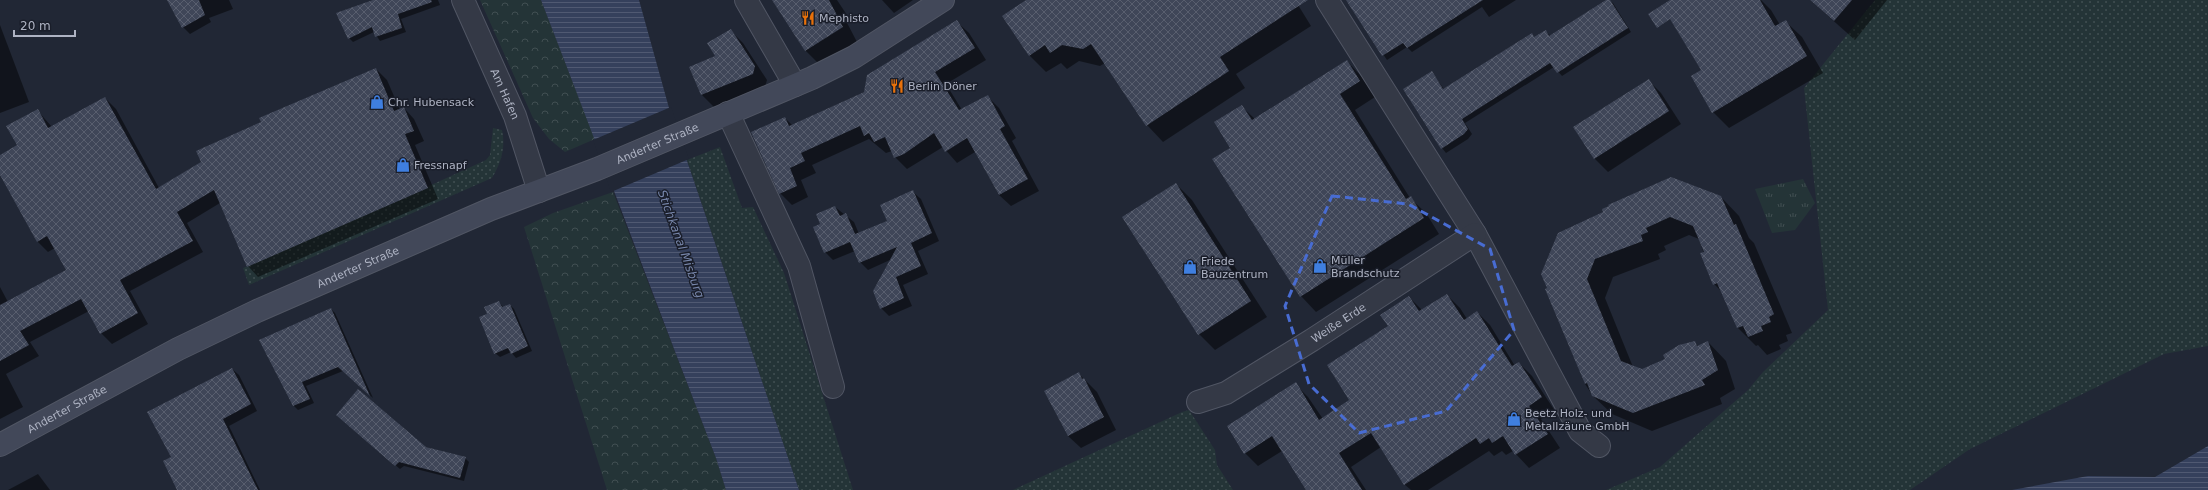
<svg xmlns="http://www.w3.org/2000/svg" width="2208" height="490" font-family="'DejaVu Sans',sans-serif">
<defs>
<pattern id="grass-dots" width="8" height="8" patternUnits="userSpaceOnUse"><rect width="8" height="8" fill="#243437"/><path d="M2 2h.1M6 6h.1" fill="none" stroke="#414f52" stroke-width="1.8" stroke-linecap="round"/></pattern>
<pattern id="forest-crowns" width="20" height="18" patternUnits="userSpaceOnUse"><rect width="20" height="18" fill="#243437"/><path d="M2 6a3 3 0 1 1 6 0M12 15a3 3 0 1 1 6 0" fill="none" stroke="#414f52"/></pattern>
<pattern id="park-tufts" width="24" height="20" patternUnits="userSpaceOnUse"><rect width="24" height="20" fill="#243437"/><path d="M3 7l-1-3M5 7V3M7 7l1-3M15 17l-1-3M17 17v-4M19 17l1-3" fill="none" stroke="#414f52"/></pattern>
<pattern id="water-rules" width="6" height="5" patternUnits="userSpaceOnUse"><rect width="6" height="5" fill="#35405c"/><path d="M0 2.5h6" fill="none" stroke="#505972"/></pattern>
<pattern id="building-cross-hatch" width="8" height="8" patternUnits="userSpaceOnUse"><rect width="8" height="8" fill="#3f4658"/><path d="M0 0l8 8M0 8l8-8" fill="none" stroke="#585e6e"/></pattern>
</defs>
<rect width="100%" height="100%" fill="#212735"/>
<g fill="url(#grass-dots)">
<path d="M1875 0H2208V346L2164 354 1970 449 1910 490H1606L1660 467 1748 390 1763 372 1828 310 1804 88Z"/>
<path d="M493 128 502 130C506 147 501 163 492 178L249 285 243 268 428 188 429 186 486 160 490 155Z"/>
<path d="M720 147 742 208 753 207 784 273 853 490H799L687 160Z"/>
<path d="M1189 410 1215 450 1217 465 1233 490H1013L1182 412Z"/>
</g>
<g fill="url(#forest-crowns)">
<path d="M480 0H541L595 139 565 152 549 139 533 118Z"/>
<path d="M613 192 716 458 726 490H607L524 227 553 213Z"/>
</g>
<path fill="url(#park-tufts)" d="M1803 179 1815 203 1795 230 1772 233 1755 189Z"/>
<g fill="url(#water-rules)">
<path d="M541 0H639L669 108 799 490H726L716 458C657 306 600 152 541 0Z"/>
<path d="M2208 446V490H2012L2088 476 2155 477Z"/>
</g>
<path fill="#212735" d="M671 107 689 159 611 192 593 140Z"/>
<g fill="#0007">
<path d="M177 0H229L233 9 209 18 211 22 190 34 183 27Z"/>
<path d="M376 0H438L440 5 401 19 406 32 380 41 374 32 353 42 349 38Z"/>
<path d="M775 0H837L847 15 844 17 857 42 820 65 805 50Z"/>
<path d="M882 0H913L894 13Z"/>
<path d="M1028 0H1295L1311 26 1236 74 1245 88 1163 142 1147 125 1105 63 1100 66 1079 61 1067 69 1061 63 1046 72 1029 55Z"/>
<path d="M1347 0H1516L1489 17 1482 7 1412 52 1407 47 1387 60Z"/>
<path d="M1607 0 1613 3 1631 32 1562 76 1554 67 1465 123 1472 134 1468 139 1446 153 1442 148 1432 73 1444 89 1531 34 1535 38 1546 31 1550 36Z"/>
<path d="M1679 0H1761L1771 10 1780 25 1785 21 1802 37 1823 73 1729 128 1713 112 1702 71Z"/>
<path d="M1810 0H1887L1855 40Z"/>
<path d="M957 22 969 33 986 60 946 84 962 110 987 96 999 108 1016 138 1012 141 1039 191 1011 206 999 195 975 152 957 163 943 147 907 169 895 157 892 151 886 153 869 139 812 165 816 173 801 180 808 197 792 205 780 193 785 118 792 125 864 92Z"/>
<path d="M0 25 29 102 0 113Z"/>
<path d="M730 30 743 43 767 80 765 87 715 108 702 95 690 68 717 56Z"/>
<path d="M1347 61 1362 77 1375 97 1355 110 1410 198 1426 213 1439 234 1316 312 1301 296 1232 148 1241 106 1255 119Z"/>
<path d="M376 69 387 80 400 110 404 108 414 119 424 141 415 145 438 199 258 277 248 266 220 203 187 223 203 252 130 291 148 324 112 344 101 333 89 311 30 342 39 356 6 374 23 407 0 419V287L8 302 67 270 55 248 48 252 37 241 0 173V156L18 146 37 110 52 127 105 98 116 109 159 188 203 163 263 123Z"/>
<path d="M1648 80 1661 93 1681 124 1608 172 1595 159 1575 128Z"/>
<path d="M1176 184 1192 200 1267 317 1215 350 1199 334Z"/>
<path d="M913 192 921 199 939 241 918 251 928 274 903 285 912 306 889 316 881 308 890 260 868 270 860 262 855 251 833 260 825 252 821 225 835 207 854 222 859 234 888 222Z"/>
<path d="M1721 197 1739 216 1749 238 1754 243 1792 333 1786 335 1788 341 1779 345 1781 349 1767 355 1758 345 1756 346 1738 328 1722 292 1714 284 1699 239 1689 235 1664 246 1666 250 1658 254 1660 259 1613 277 1605 298 1633 367 1642 370 1666 360 1694 342 1698 346 1708 342 1726 361 1735 389 1720 398 1722 404 1652 431 1612 414 1593 396 1585 384 1548 289 1559 233Z"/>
<path d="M1447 295 1460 308 1467 319 1477 312 1490 325 1515 366 1519 363 1532 376 1555 411 1541 419 1560 448 1529 468 1513 451 1506 455 1502 451 1494 456 1489 451 1428 490H1411L1404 484 1381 447 1351 467 1366 490H1307L1282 451 1258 466 1245 453 1295 384 1308 397 1323 419 1351 400 1389 326 1409 297 1423 311Z"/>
<path d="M499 302 504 308 510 305 514 309 532 351 516 358 511 352 500 357 495 353 488 314Z"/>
<path d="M331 309 335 313 373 398 343 371 306 386 314 403 298 410 294 406 261 341Z"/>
<path d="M232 369 239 375 257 411 229 426 260 490H178L172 458Z"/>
<path d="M1078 373 1097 392 1116 430 1081 448 1068 436Z"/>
<path d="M342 419 426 447 465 458 469 462 464 481 404 466 400 469Z"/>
<path d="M38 474 50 490H8Z"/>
</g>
<g fill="url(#building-cross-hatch)">
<path d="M167 0H199L205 15 182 28Z"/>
<path d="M373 0H431L432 2 398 14 402 28 375 37 372 27 348 39 336 13Z"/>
<path d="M772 0H829L843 27 805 51Z"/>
<path d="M1026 0H1308L1220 57 1229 71 1146 126 1091 44 1083 49 1062 45 1050 53 1045 45 1029 56 1002 16Z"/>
<path d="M1346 0H1483L1407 48 1403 43 1382 56Z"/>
<path d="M1606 0H1610L1628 28 1557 73 1550 63 1462 119 1468 129 1464 134 1441 149 1403 89 1432 71 1443 89 1532 33 1534 37 1546 30 1549 36Z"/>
<path d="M1670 0H1760L1775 26 1786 20 1807 56 1712 113 1691 76 1701 70 1670 19 1657 28 1648 14Z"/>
<path d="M1810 0H1852L1834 21Z"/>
<path d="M957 20 975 48 935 72 959 110 988 95 1005 126 1000 129 1028 179 999 195 967 138 945 152 934 133 904 154 894 158 885 137 874 142 869 133 864 136 860 126 801 153 805 161 790 168 797 186 779 194 751 132 785 117 789 126 864 92 867 75Z"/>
<path d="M731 29 755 66 753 74 701 95 689 67 715 56 707 43Z"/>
<path d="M1347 60 1360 81 1340 94 1406 199 1411 196 1424 218 1300 297 1212 159 1230 148 1214 122 1242 105 1252 120Z"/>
<path d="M376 68 394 111 404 107 414 131 405 134 428 188 247 267 214 190 177 212 193 241 120 280 138 313 100 334 81 299 20 331 29 345 0 361V305L66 270 47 236 37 242 0 175V155L17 145 6 126 38 109 48 128 105 97 156 189 201 162 196 151 261 122 259 118Z"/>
<path d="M1649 79 1669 111 1594 159 1573 127Z"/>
<path d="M1671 177 1721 196 1734 225 1736 224 1774 314 1769 317 1771 322 1761 326 1763 331 1748 337 1743 326 1737 328 1717 283 1713 285 1700 253 1704 252 1693 226 1670 217 1646 228 1648 232 1641 235 1643 241 1595 259 1587 279 1621 361 1642 369 1665 359 1663 355 1679 345 1695 341 1697 346 1708 341 1718 370 1702 380 1705 385 1633 413 1592 396 1587 383 1585 384 1545 289 1547 288 1541 274 1558 233 1603 212 1602 209 1609 206 1608 205Z"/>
<path d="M1176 183 1251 301 1198 335 1122 217Z"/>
<path d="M913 190 932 233 911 243 921 266 896 277 904 298 880 309 873 291 897 247 859 263 850 242 824 253 813 227 820 224 816 214 835 206 840 216 846 213 855 234 887 221 880 205Z"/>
<path d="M1447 294 1464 320 1477 311 1512 366 1519 362 1542 397 1529 406 1548 434 1515 455 1503 436 1492 443 1489 438 1480 444 1476 438 1404 485 1371 433 1339 453 1362 490H1306L1272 436 1244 454 1227 426 1296 382 1319 420 1349 400 1327 365 1388 326 1380 315 1409 296 1419 311Z"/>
<path d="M499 301 502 307 510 304 528 346 511 354 508 348 494 354 479 317 487 314 484 307Z"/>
<path d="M331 308 370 396 338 367 302 382 310 399 293 406 259 340Z"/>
<path d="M232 368 251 404 223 419 258 490H177L163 461 171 457 147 412Z"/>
<path d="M1079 372 1082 379 1084 378 1104 417 1068 436 1044 391Z"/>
<path d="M358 389 426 447 466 457 460 478 399 462 395 466 336 415Z"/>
</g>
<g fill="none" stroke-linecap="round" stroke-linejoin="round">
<defs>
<g id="minor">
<path id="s1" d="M463 0 515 116 539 191"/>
<path d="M746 0 795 85"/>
<path d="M1327 0 1475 234 1580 431 1599 446"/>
<path d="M728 113 799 266 833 387"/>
<path id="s2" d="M1198 402 1226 393 1312 340 1475 234"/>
</g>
<g id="secondary">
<path id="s3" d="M0 445 178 349 257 311 491 209 597 169 812 78 854 57 943 0"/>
</g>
</defs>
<use href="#minor" stroke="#515664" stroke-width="24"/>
<use href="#secondary" stroke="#515664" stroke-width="24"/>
<use href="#minor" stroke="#343946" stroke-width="22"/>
<use href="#secondary" stroke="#424859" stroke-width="22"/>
</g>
<path fill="none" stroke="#486cd2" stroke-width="3" stroke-dasharray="8 5" stroke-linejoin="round" d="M1332 196 1408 204 1490 249 1514 330 1446 411 1359 433 1309 384 1285 306Z"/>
<defs>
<symbol id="restaurant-bare" viewBox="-9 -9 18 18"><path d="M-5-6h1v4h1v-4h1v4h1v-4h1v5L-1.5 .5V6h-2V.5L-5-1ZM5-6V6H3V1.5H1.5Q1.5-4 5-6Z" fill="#e8710a" stroke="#1a1e2a" stroke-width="2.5" paint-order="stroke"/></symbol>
<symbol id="shop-bare" viewBox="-9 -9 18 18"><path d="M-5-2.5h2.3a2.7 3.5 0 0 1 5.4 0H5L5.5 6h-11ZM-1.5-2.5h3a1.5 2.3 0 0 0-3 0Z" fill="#3f7fe0" stroke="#1a1e2a" stroke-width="2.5" paint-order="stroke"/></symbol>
</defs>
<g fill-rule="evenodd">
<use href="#restaurant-bare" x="798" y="8" width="20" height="20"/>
<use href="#restaurant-bare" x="887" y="76" width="20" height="20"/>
<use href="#shop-bare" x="367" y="92" width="20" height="20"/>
<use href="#shop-bare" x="393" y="155" width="20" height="20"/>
<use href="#shop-bare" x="1310" y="256" width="20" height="20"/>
<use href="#shop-bare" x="1180" y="257" width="20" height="20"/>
<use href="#shop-bare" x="1504" y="409" width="20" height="20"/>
</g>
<g text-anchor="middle" stroke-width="3" stroke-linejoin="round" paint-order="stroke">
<g font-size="11" fill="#aeb3c3" stroke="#1a1e2a" text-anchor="start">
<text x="819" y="22">Mephisto</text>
<text x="908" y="90">Berlin Döner</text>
<text x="388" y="106">Chr. Hubensack</text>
<text x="414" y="169">Fressnapf</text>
<text x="1331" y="264">Müller<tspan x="1331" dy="13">Brandschutz</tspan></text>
<text x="1201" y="265">Friede<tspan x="1201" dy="13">Bauzentrum</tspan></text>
<text x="1525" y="417">Beetz Holz- und<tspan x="1525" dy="13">Metallzäune GmbH</tspan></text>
</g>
<g font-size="11" fill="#aeb3c3" stroke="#1a1e2a">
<text dy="4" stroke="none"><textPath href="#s1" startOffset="103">Am Hafen</textPath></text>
<text dy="4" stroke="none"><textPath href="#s3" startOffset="724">Anderter Straße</textPath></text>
<text dy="4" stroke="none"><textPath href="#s3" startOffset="400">Anderter Straße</textPath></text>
<text dy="4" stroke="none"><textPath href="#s2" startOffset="162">Weiße Erde</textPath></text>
<text dy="4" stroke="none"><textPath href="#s3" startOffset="76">Anderter Straße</textPath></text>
</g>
<g font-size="12" font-style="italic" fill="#7786aa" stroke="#1a1e2a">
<text transform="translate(681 244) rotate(70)" y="4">Stichkanal Misburg</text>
</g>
</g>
<path d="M14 30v6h61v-6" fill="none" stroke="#aeb3c3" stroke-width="2"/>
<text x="20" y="30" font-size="12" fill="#aeb3c3" stroke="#1a1e2a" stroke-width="3" paint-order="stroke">20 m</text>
</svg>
